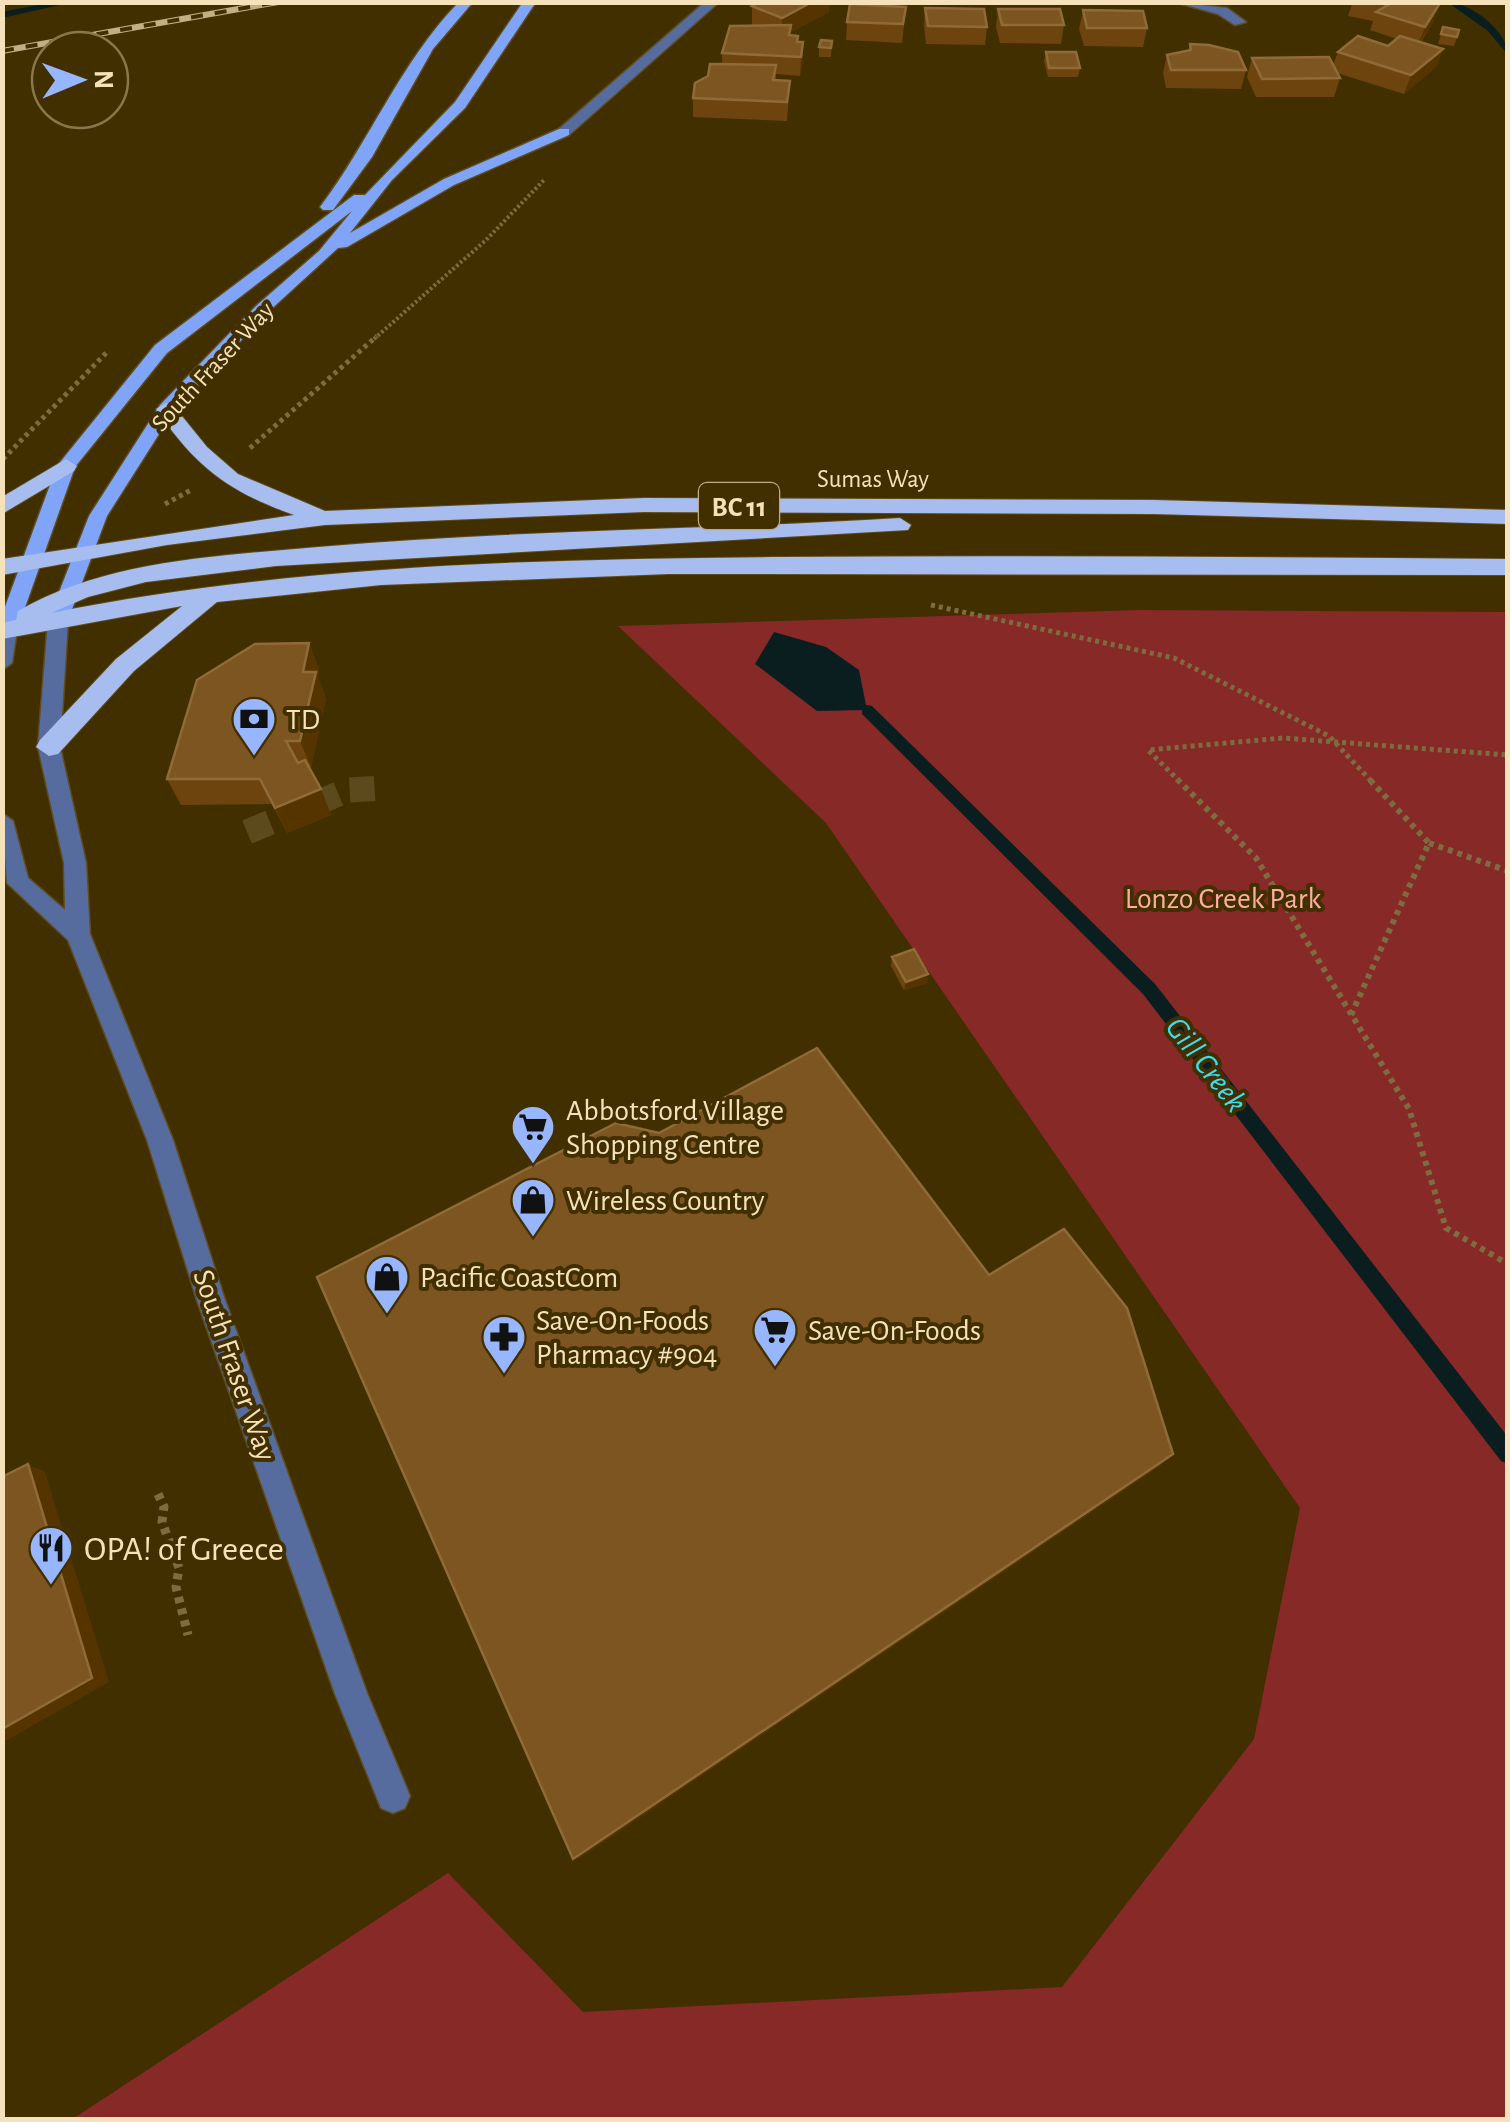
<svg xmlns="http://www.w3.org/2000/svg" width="1510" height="2122" font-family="'Alegreya Sans',sans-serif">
<rect width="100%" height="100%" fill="#412f00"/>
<path fill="#862927" d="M1140 610 1507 612V2119L71 2120 448 1873 583 2012 1062 1987 1254 1739 1300 1508 826 823 618 626Z"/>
<path fill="#0a1e20" d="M774 632 826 647 859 670 867 710 817 711 755 664Z"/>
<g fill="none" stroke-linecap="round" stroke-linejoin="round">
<g fill="#0a1e20" fill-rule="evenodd">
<path d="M53 2H73L2 18V12Z"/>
<path d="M1447 2C1470 2 1508 31 1508 55L1488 31Z"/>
<path d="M867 705 872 706 1155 984 1508 1437V1464L1501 1461 1143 994 862 714V706Z"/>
</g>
<path stroke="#5c4a1c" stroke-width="25" stroke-dasharray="25 12" stroke-linecap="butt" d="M247 832 348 790 382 788"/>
<defs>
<g id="minor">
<path d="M705 2H719L569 135H559V129Z"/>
<path d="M1175 2 1227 8 1246 22 1235 25 1218 14Z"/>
<path d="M58 613 68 620 60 747 86 863 90 934 173 1140 225 1300 367 1693 410 1796 405 1808 393 1813 381 1808 335 1694 197 1300 147 1140 68 940 7 883 2 813 13 821 28 878 65 910 64 863 38 747 48 620Z"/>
<path d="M7 623 17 630 12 663 2 670V624Z"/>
</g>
<g id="major">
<path d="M459 2H473L433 49 372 157 333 210H323L320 207C370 141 401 61 459 2Z"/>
<path d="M523 2H536L465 108 392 180 350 233 444 179 559 129H569V135L454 185 347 247 338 248 268 312 173 412 107 516 68 620 58 627 51 625 48 620 89 516 160 405 256 306 319 251 352 211 167 353 75 467 17 630 14 635 2 636V615L57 466 155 345 354 195H365L455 102Z"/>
</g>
<g id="highway">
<path d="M166 403 173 405 207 447 238 474 325 511 644 498 1154 500 1508 510V524L1154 514 644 512 325 525 167 545 2 575V559L294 515C227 491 196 467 156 409Z"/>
<path d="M66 459 77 466 74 471 2 514V497Z"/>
<path d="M900 518 911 525 908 530 276 566 146 582 88 597 51 613C291 565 537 559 781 557 1024 555 1265 557 1508 559V575L669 574 381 585 217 602 134 671 58 754 49 756 36 747 40 740 116 659 182 606 2 639V623L16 620 18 611C107 560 218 556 318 547 512 530 706 530 900 518Z"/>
</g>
</defs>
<use href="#minor" stroke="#5e4c1e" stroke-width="3"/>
<use href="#major" stroke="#5e4c1e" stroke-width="3"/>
<use href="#highway" stroke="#5e4c1e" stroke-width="2"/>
<path stroke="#7e6c40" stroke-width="4" stroke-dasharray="2.5 2.5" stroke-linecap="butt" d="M374 339 486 240 544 180"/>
<g stroke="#7e6c40" stroke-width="5" stroke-dasharray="4 4" stroke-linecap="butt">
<path d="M250 448 377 336"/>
<path d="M3 459 109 350"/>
<path d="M165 504 193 489"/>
<path d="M931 605 1174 658 1329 736 1372 782"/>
<path d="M1180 782 1148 750 1283 738 1508 755"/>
</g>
<g stroke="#7e6c40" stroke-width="6" stroke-dasharray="5 5" stroke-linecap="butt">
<path d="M1177 779 1256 858 1409 1109 1446 1228 1508 1264"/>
<path d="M1429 843 1508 871"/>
<path d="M1351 1015 1429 843 1369 779"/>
</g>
<path stroke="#7e6c40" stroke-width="9" stroke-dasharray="6 6" stroke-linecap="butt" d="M158 1494 164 1507 162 1522 179 1568 176 1587 188 1635"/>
<use href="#minor" fill="#566c9f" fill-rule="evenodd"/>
<use href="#major" fill="#80a4f8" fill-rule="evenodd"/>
<use href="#highway" fill="#a7bdef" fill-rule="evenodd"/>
<defs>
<path id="rail" d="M2 51 278 2"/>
</defs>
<use href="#rail" stroke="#c2af86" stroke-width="6"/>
<use href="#rail" stroke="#412f00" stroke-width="4" stroke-dasharray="12" stroke-linecap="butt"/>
</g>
<g fill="#6d440d">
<path d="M1353 2H1437L1433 22 1421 42 1443 49 1436 67 1404 94 1337 73 1340 78 1334 97H1256L1247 77 1252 58 1333 65 1338 52 1388 46 1397 39 1370 30 1373 21 1348 16Z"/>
<path d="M752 6 829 12 791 32V35L798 42H803V60L800 76 776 74V81H790L787 121 693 117V98L708 76 722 64V53L755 26 752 25Z"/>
<path d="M906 7 902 43 846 40 847 22Z"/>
<path d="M925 8 987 27 985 45 926 44 924 26Z"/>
<path d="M998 9 1064 25 1061 44 1000 43 996 27Z"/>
<path d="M1083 10 1147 28 1143 47 1084 46 1079 29Z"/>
<path d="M1443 27 1457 37 1454 46 1438 44Z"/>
<path d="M832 41 831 57H819V47Z"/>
<path d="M1190 44 1246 70 1241 89 1166 88 1163 73 1167 55 1188 51Z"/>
<path d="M1046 52 1080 68 1078 77H1048L1044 61Z"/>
<path d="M309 643 319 670 318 677 326 699 311 767H309L331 815 287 833 272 804 181 805 167 779Z"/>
<path d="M892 957 927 983 904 990 891 966Z"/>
</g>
<g fill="#553400">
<path d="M812 2H829V12L791 32 790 43 782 36V18Z"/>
<path d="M1440 3 1433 22 1418 45 1425 27Z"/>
<path d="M803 42V60L800 76 801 57Z"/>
<path d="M1443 49 1436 67 1404 94 1411 75Z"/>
<path d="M309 643 319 670 318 677 326 699 311 767 300 741 303 672Z"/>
<path d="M321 789 331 815 287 833 275 808Z"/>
<path d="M928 974 927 983 904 990 906 982Z"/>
<path d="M1173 1454 1159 1467 580 1858 573 1859Z"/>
<path d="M28 1464 45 1472 109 1682 2 1743Z"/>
</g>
<g fill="#7c5520" stroke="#8f6b38" stroke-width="2.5">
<path d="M760 2H812L782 18 752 6Z"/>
<path d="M1376 2H1437L1440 3 1425 27 1376 12 1388 5Z"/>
<path d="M850 4 906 7 903 24 847 22Z"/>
<path d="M925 8 984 9 987 27 928 26Z"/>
<path d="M998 9H1060L1064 25H1002Z"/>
<path d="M1083 10 1143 11 1147 28H1087Z"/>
<path d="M791 25 789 35 798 36 797 42H803L801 57 722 53 730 26Z"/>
<path d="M1443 27 1459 30 1457 37 1441 34Z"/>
<path d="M1358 36 1388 46 1400 36 1443 49 1411 75 1338 52Z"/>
<path d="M821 40 832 41 831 48 819 47Z"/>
<path d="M1190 44 1209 45 1238 52 1246 70H1171L1167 55 1191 50Z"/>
<path d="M1046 52H1076L1080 68H1049Z"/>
<path d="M1329 57 1340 78 1262 79 1252 58Z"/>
<path d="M710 64 776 65 773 80 790 81 787 102 693 98 695 83 708 76Z"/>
<path d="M309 643 303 672H316L300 741H286L298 763 305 760 321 789 275 808 260 779H167L197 680 255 644Z"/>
<path d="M914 949 928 974 906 982 892 957Z"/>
<path d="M817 1048 989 1275 1064 1229 1127 1308 1173 1454 573 1859 317 1277 616 1123 659 1133Z"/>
<path d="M28 1464 92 1678 2 1729V1477Z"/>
</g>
<defs>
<symbol id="bank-pin" viewBox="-11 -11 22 30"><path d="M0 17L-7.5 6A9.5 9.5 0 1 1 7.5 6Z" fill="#97b6fd" stroke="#412f00"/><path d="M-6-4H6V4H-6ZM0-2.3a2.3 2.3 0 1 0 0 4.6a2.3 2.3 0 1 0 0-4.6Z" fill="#111"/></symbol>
<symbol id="supermarket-pin" viewBox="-11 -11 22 30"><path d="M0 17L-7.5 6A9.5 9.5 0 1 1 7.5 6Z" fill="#97b6fd" stroke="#412f00"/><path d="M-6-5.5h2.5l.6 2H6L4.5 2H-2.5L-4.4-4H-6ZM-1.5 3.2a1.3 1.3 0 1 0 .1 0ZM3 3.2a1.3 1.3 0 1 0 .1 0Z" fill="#111"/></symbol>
<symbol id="shop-pin" viewBox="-11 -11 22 30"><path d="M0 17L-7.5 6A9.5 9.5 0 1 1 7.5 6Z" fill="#97b6fd" stroke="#412f00"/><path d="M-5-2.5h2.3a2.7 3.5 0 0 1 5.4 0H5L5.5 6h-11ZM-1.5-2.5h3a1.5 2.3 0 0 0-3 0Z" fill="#111"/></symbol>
<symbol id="pharmacy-pin" viewBox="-11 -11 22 30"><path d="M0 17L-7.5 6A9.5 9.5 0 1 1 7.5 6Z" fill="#97b6fd" stroke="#412f00"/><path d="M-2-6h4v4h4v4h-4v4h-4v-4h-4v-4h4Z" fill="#111"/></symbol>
<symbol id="restaurant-pin" viewBox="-11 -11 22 30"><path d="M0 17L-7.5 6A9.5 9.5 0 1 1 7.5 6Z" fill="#97b6fd" stroke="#412f00"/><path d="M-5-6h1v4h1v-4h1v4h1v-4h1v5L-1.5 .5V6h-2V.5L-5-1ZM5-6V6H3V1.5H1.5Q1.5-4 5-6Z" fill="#111"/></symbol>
</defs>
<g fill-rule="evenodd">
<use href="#bank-pin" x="229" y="694" width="50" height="68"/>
<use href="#supermarket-pin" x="508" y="1102" width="50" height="68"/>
<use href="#shop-pin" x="508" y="1175" width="50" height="68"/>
<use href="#shop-pin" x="362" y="1252" width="50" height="68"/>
<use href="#supermarket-pin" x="750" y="1305" width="50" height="68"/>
<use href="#pharmacy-pin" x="479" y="1312" width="50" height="68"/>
<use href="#restaurant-pin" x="26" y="1523" width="50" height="68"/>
</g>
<g text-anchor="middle" stroke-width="8" stroke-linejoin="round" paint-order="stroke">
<g font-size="25" fill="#f5e2bb" stroke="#412f00">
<text transform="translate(212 366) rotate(-47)" y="9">South Fraser Way</text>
<text x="873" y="487">Sumas Way</text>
</g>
<rect fill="#412f00" stroke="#bfac83" stroke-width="2.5" x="699" y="483" width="80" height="46" rx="8"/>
<g font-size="28" font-weight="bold" fill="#f5e2bb">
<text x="739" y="516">BC 11</text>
</g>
<g font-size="30" fill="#f5e2bb" stroke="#412f00" text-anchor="start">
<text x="286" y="729">TD</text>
<text x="566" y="1120">Abbotsford Village<tspan x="566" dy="34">Shopping Centre</tspan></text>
<text x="566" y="1210">Wireless Country</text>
<text x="420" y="1287">Pacific CoastCom</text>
<text x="536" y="1330">Save-On-Foods<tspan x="536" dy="34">Pharmacy #904</tspan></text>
<text x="808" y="1340">Save-On-Foods</text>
</g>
<g font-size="30" fill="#fcaca4" stroke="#412f00">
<text x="1223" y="908">Lonzo Creek Park</text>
</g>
<g font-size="30" fill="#f5e2bb" stroke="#412f00">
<text transform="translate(235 1365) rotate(71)" y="10">South Fraser Way</text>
</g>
<g font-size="32" font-style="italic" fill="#40dced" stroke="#412f00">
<text transform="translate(1207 1064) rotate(52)" y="11">Gill Creek</text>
</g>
<g font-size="35" fill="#f5e2bb" stroke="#412f00" text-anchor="start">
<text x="84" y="1560">OPA! of Greece</text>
</g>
</g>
<rect width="1510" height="2122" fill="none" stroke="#f5e2bb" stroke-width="10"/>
<g transform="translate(80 80) rotate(89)"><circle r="48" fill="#412f00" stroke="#89774b" stroke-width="2.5"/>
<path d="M0-8L18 38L0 25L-18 38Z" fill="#97b6fd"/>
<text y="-15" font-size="28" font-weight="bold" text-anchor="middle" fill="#f5e2bb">N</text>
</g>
</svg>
